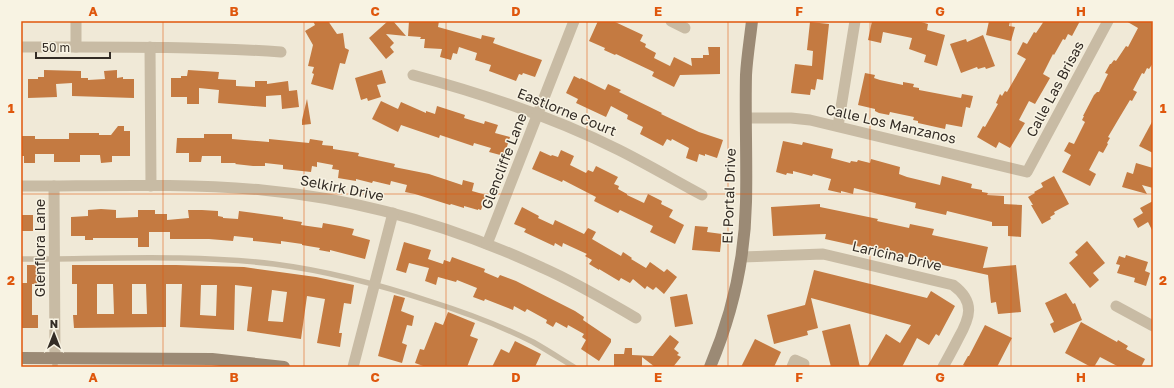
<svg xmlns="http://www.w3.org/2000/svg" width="1174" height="388" font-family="'Golos Text',sans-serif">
<rect width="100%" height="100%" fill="#f0e9d7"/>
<g fill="#c47a41" fill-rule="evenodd">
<path d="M313 21H328L337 34 343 33 345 48 349 50 345 64 340 63 333 90 311 84 314 74 312 73 314 67 308 66 313 45 305 31 315 25Z"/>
<path d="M388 21H393L406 36 386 34 394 43 390 47 394 52 386 59 369 38Z"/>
<path d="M409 21H439L438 27 481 39 482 35 495 38 493 43 542 60 535 77 523 73 522 75 519 74 516 81 489 71 491 65 475 60 477 53 459 47 457 54 453 53 451 60 440 57 442 49 424 48 425 39H420L421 37 408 36Z"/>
<path d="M598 21H613L643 35 640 41 646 44 645 47 656 53 654 58 670 66 674 57 692 66 691 58H703V55H709L708 47H720V74L680 75 674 87 652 76 654 72 616 54 615 55 604 50 605 48 589 41Z"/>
<path d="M872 21H918L928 24 927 30 945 35 937 66 924 62 926 55 909 49 912 38 883 32 881 43 868 40Z"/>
<path d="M989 21H1010L1009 26 1015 27 1011 41 986 35Z"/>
<path d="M1044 21H1080L1072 36 1068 34 1065 40 1063 39 1054 55 1053 54 1043 74 1050 78 1035 104 1029 101 1019 120 1025 123 1010 148 999 142 996 148 977 137 983 126 985 127 998 104 996 103 1000 94 1002 96 1005 91 1007 92 1026 59 1017 54 1023 42 1027 44 1034 32 1036 33Z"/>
<path d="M1126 21H1150L1153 23V63L1149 69 1147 68 1144 74 1142 73 1133 90 1137 92 1132 101 1130 100 1118 120 1108 137 1110 138 1107 143 1108 144 1103 153 1099 151 1089 170 1096 174 1090 186 1062 172 1071 155 1064 151 1069 142 1074 144 1085 122 1082 120 1084 116H1083L1094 95 1097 92H1099L1108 74 1105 73 1110 64H1111L1114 60 1116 61 1126 46 1128 47 1138 28Z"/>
<path d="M810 22 829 24 823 80 817 79 815 90 811 89 810 95 791 93 795 64 812 66 813 51 807 50Z"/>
<path d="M983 35 995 66 986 69 985 67 978 69 977 67 961 73 950 44 966 39 967 42Z"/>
<path d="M44 70 81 71V78H88V80L105 79 104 71 117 70V78L123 77V79H134V98L72 96V83L56 84 57 97 28 98V79H38V77H44Z"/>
<path d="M188 70 219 72 218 79 236 80V86L255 87V81H267V84L288 81 289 91 297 90 299 107 282 109 281 95 266 96V107L218 103 219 90 199 88V104H187V97H171V78H181V76H187Z"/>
<path d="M382 70 386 83 377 85 381 97 368 101 367 98 361 100 355 78Z"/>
<path d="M865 73 875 75 874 78 880 80 903 85V82L914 84 913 87 919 88V90L961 98 962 94 973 96 970 108 966 107 962 127 946 124 945 129 918 123V121L913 120 914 117 890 112 889 115 879 113 875 111V109L858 105Z"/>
<path d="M574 76 580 79 581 78 605 90 608 84 621 90 619 92 662 113 661 114 699 132 723 140 717 158 705 154V156L699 154 697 162 686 158 689 148 672 139 671 141 667 139 663 146 640 134 643 127 627 119 628 115 611 106 606 117 576 103 578 99 566 93Z"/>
<path d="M307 99 311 124 302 125V120Z"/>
<path d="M381 101 398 109 401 102 426 113V111L435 114 437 106 465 115 464 118 484 124 485 121 498 125 495 133 510 137 504 156 489 152 491 148 474 143 473 146 440 135 439 138 401 125 398 132 372 119Z"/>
<path d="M1153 120V153L1139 146Z"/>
<path d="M118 126H124V131H130V156H112V162L101 163 100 155H80V162H54V154H35V163H24V156H21V136H35V139H69V133H99V135H111Z"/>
<path d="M204 134H232V139L269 142V139L309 143 310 139 323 141 322 145 333 146V149L359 153 358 156 395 164 394 167 429 174 462 185 463 180 474 183 472 191 486 195 481 210 478 209V210L464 206V208L451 204 450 205 415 194 405 192 407 185 391 181 390 185 373 181 372 183 356 179V181L338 178 339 170 332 169 333 165 317 162V167L312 166 311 172 283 169V165L265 163V166H253L235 164 236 163H221V156H202L201 162H189V153H176L177 138H204Z"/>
<path d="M783 141 802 145 803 142 833 149 831 158 850 163 851 161 857 162 858 160 870 163 871 159 900 167 899 174 907 177 940 185 942 176 972 184 971 188 982 190V192L988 193 987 195 1004 196V204L1022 205 1021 237 1008 236V226H992V222L947 211 946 215 915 208 916 203 878 194 854 188 853 194 841 191V193L828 190 831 179 813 174 812 176 793 171V174L787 173 786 175 776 172Z"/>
<path d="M561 150 574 156 570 165 586 173 588 170 593 172 596 166 618 177 614 184 619 186 618 189 627 194V195L644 203 648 194 662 201 661 204 673 210 669 217 684 225 675 244 650 232 653 226 620 210 618 213 594 201 596 197 563 180 562 182 532 169 540 151 551 156 552 155 558 157Z"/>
<path d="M1136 163 1153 168V188L1142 185 1147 194 1122 187 1127 172 1133 174Z"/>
<path d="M1054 176 1069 204 1054 212 1055 214 1050 217 1051 219 1042 224 1031 205H1033L1028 197 1035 193 1034 192 1043 187 1041 183Z"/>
<path d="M1153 201V232L1148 222 1138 228 1133 219 1143 213 1140 208Z"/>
<path d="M820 204V207L878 219 877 221 909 228 910 224 934 229 932 235 988 247 983 268 1016 265 1021 312 998 314 996 302 991 303 988 275 825 239 826 234 773 236 771 207Z"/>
<path d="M522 207 539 216 538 218 553 225 555 220 584 234 588 228 596 232 592 239 621 256 623 252 632 258 631 259 646 268 650 262 664 272 667 269 677 277 664 294 656 287 653 290 647 286 645 289 633 279 630 283 621 278 619 281 599 269V270L589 264 592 260 585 256 587 254 563 243 562 247 555 243 554 246 524 232 526 229 514 224Z"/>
<path d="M101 209 116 210V218L138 217V210H155V214H167V220L189 218 188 210H202L218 211V216L223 217V218L238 219 239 211 283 217V219L302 222 301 225 322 228 323 223 340 226 354 229 352 235 370 240 365 259 330 250V252L319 250 320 248 302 245V244L281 241V244L264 242 253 241V238L234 236 233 241 209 239H170V232H149V247H138V238H93V240H85V236H71V217L88 216V210Z"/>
<rect x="21" y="215" width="12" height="16"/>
<path d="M695 226 708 227 707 232 722 234 720 252 692 250Z"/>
<path d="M1087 241 1105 263 1093 273 1099 280 1090 288 1069 263 1078 255 1075 252Z"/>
<path d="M404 242 431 250 428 259 443 264 444 260 450 262 452 257 485 269 484 272 498 278 500 275 516 281 575 311 584 317 583 320 611 339V342L599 361 581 349 586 340 582 337 584 334 568 325 567 328 556 322 553 327 546 323 547 320 527 309 525 312 514 306 513 310 485 299 484 301 473 297 477 288 457 280 456 282 438 277 436 285 425 281 429 268 409 263 406 273 396 270Z"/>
<path d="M1126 255 1148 262 1145 271 1150 273 1146 286 1134 282 1135 278 1117 273 1120 265 1116 264 1119 256 1125 258Z"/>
<path d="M27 265H37V284H32V315H38V328H21V283H27Z"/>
<path d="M72 265H176L244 267 316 277 354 285 351 304 344 303 339 333H342L340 347 317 343 325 299 307 296 301 339 247 331 252 287 235 285 234 330 180 327 182 284H166V327L74 328 73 315H77V284H72ZM97 284H113L114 314H97ZM132 284H146L147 314H132ZM201 285H217L216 316 200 315ZM272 290 287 292 283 322 268 321Z"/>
<path d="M814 270 927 298 931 291 955 306 939 336 936 334 929 345 917 338 902 367H867L886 334 900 343 911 325 811 298 818 328 807 331 808 335 774 344 767 315 805 305Z"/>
<path d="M1066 293 1073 304 1075 303 1082 320 1054 333 1050 324 1054 322 1045 303Z"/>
<path d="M687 294 693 324 675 327 670 297Z"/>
<path d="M394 295 405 298 401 311 414 316 412 326 407 325 402 343 407 345 402 363 378 356Z"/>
<path d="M448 312 475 323 470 336 478 339 467 367H426L415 363 420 349 424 350 435 322 443 325Z"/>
<path d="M1081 322 1117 342 1118 340 1128 346 1126 349 1145 359 1141 367H1119L1100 357 1094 367H1091L1065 353Z"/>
<path d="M850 324 860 367H831L822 331Z"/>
<path d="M985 325 1012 338 997 367H967L963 365 968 356H969Z"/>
<path d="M670 335 679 342 674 349 679 353 677 355 681 357 673 367H655L642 357V367H614V354H624L625 348H632V355L653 356Z"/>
<path d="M755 339 781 352 774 367H741Z"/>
<path d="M515 341 541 354 535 367H492L501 349 509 353Z"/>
</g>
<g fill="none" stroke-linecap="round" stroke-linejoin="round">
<g stroke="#c8bba4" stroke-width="5.5">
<path d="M21 259C105 259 191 254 274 264 328 271 381 285 432 302 467 313 501 326 533 342 547 350 561 359 574 367"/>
<path d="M55 359V367"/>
</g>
<g stroke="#c8bba4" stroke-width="11">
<path d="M76 21V47"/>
<path d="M671 21 685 28"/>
<path d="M21 47C108 47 194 46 281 52"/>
<path d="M150 47 151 186"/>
<path d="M413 75C484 94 553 117 619 150 647 164 674 180 702 195"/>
<path d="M746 118H791L810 120 1027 172 1108 21"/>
<path d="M838 126 855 21"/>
<path d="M21 186C101 186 182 183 262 190 359 199 455 227 543 268 575 282 605 300 636 318"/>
<path d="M54 186 55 359"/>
<path d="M487 244 574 21"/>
<path d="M742 257 823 254 953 285C976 302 970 318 958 339 953 349 948 358 943 367"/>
<path d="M1116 306 1153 326"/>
<path d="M353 367 393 213"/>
<path d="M792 367 795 360 804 364"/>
</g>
<g stroke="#9b8a75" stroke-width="12">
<path d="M21 358 212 359 284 367"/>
<path d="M710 367C732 315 745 259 746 202 747 160 745 118 746 75 747 57 750 39 752 21"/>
</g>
</g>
<path fill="none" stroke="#df570d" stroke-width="1" stroke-opacity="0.55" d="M163 21V367M304 21V367M446 21V367M587 21V367M728 21V367M870 21V367M1011 21V367M21 194H1153"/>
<g text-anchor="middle" stroke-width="3" stroke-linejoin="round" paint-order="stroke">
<g font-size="14" fill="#332c25" stroke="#f8f3e3">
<text transform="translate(1055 89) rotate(-62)" y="5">Calle Las Brisas</text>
<text transform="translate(567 112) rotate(22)" y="5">Eastlorne Court</text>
<text transform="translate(891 124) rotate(13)" y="5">Calle Los Manzanos</text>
<text transform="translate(504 161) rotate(-69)" y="5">Glencliffe Lane</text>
<text transform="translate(342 188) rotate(11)" y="5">Selkirk Drive</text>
<text transform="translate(729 196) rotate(-88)" y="5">El Portal Drive</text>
<text transform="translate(40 248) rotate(-90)" y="5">Glenflora Lane</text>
<text transform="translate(897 256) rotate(13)" y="5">Laricina Drive</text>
</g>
</g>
<rect width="1174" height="388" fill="none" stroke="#f8f3e3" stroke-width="44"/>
<g transform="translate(54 334)" stroke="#f8f3e3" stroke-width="3" paint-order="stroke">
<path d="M0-3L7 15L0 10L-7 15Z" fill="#332c25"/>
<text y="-6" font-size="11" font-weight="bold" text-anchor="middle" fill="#332c25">N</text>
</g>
<path d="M36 52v6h74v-6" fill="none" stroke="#332c25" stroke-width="2"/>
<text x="42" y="52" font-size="12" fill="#332c25" stroke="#f8f3e3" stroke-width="3" paint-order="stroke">50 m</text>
<rect x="22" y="22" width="1130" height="344" fill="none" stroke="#df570d" stroke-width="1.5"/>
<g font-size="13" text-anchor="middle" font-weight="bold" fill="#df570d">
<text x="93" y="16">A</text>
<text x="234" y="16">B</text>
<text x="375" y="16">C</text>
<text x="516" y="16">D</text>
<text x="658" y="16">E</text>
<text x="799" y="16">F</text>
<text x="940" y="16">G</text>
<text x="1081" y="16">H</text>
<text x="11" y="113">1</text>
<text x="1163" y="113">1</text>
<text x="11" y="285">2</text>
<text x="1163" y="285">2</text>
<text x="93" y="382">A</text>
<text x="234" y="382">B</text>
<text x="375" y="382">C</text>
<text x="516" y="382">D</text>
<text x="658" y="382">E</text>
<text x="799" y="382">F</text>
<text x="940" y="382">G</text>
<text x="1081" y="382">H</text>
</g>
</svg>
